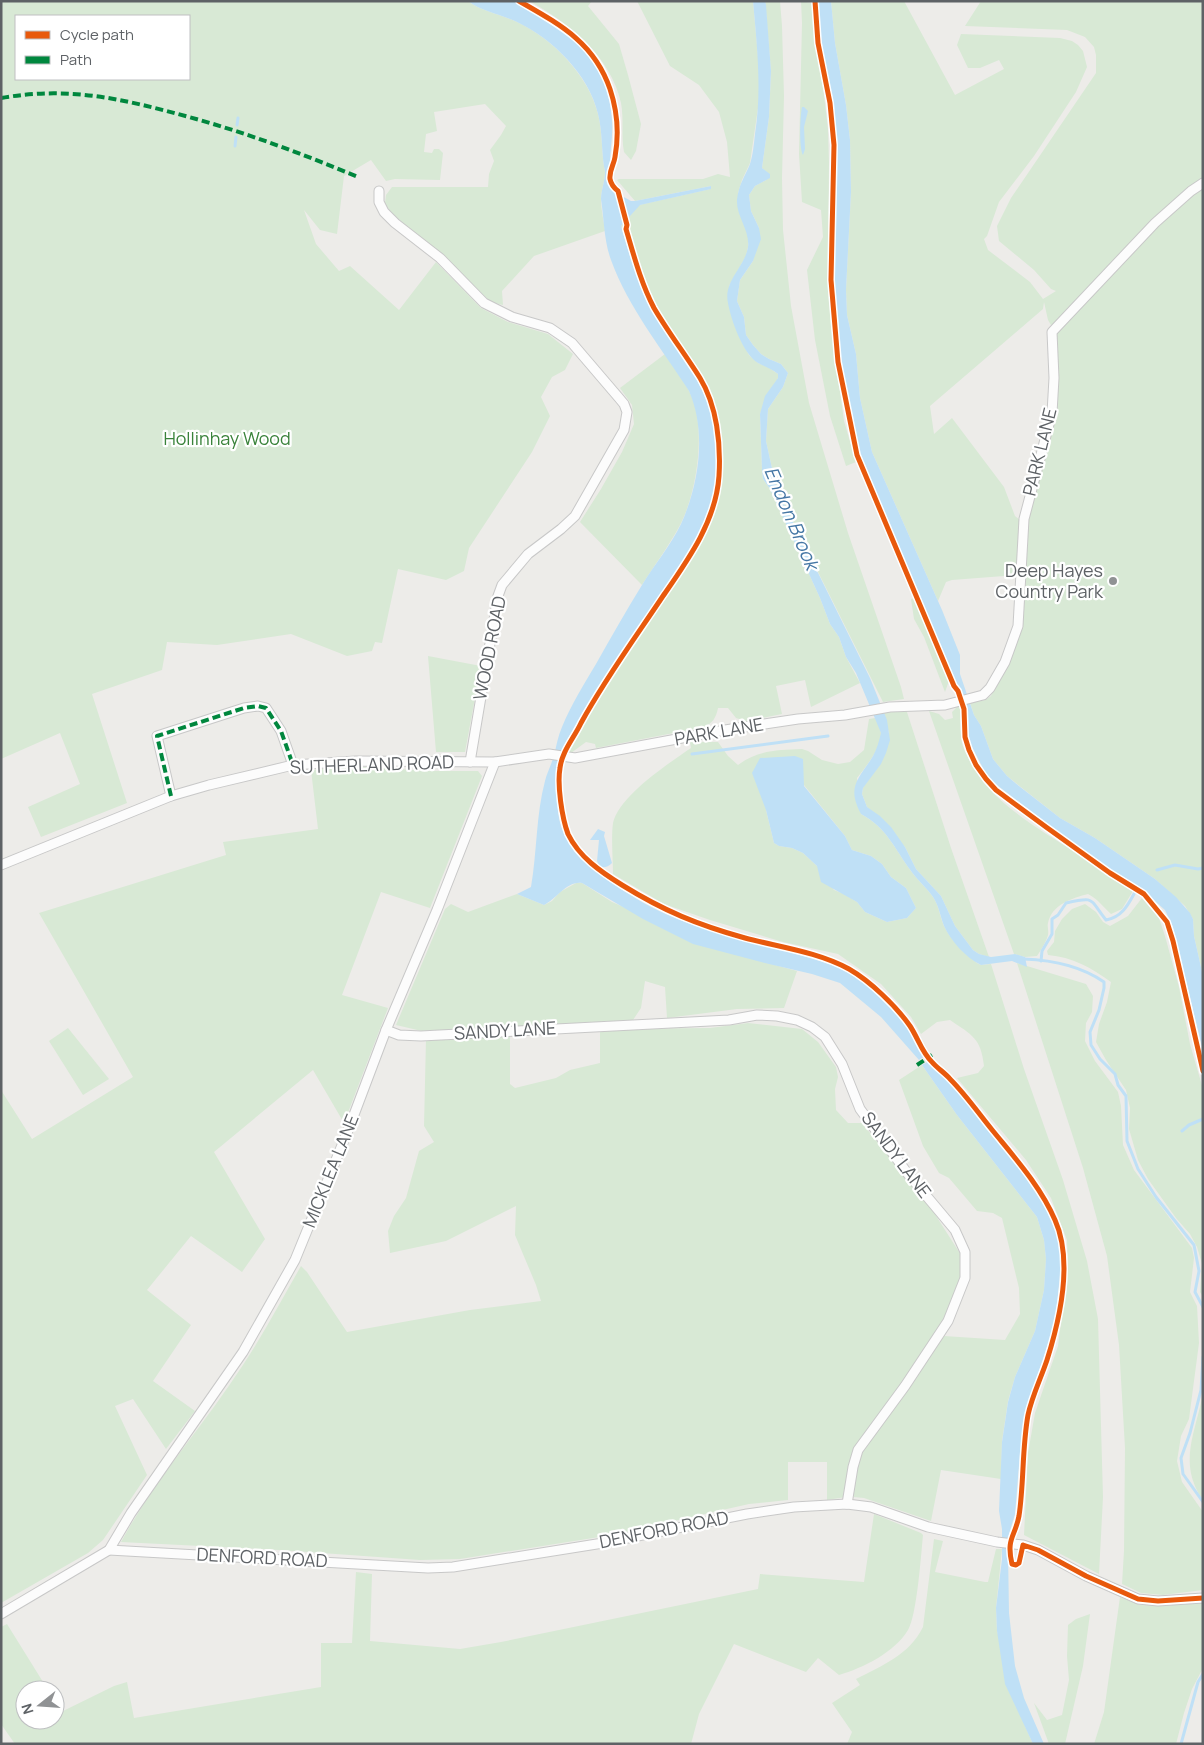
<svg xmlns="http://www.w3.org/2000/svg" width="1204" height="1745" font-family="Manrope,sans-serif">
<rect width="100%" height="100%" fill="#edece9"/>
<g fill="#d8e9d5" fill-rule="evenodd">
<path d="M1 1H468C482 12 501 14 517 22 552 38 589 76 598 114 603 133 601 153 605 172 605 181 601 190 601 199 601 210 604 221 605 231L534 256 502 291 503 305 487 301 443 256 391 213 385 203 386 195 392 187H488L489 174 494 161 490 150 501 135 506 126 485 104 434 112 437 131 426 134 424 152 432 153 434 149H439L443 153 440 180 395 179 386 181 371 160 344 176 337 234 320 230 304 210 316 244 339 271 350 266 399 310 436 262 481 308 508 322 548 334 573 354 565 370 552 377 541 397 550 416 532 452 469 548 464 571 446 580 398 569 382 643 375 642 372 651 347 656 291 634 217 645 167 642 162 670 92 694 127 803 41 837 28 807 80 784 60 733 1 759ZM16 16H189V79H16Z"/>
<path d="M529 1H592L588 6 619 44 628 75 641 124 636 151 631 160 624 152C621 136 624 119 621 103 611 56 568 22 529 1Z"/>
<path d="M637 1H753L759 68V101L750 163 742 180 738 193 748 235V247L746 256 729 286 739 336 749 355 758 363 768 367 778 374V378L760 414 762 470 763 479 770 489 820 598 830 624 839 637 846 657 860 683 811 707 805 680 776 686 782 714 746 721 736 718 728 708H718C716 718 713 722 705 727L596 748 595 744 586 742 571 753 562 752 563 748 593 695 683 562 703 527 715 439 712 418 705 395 696 378 656 318 644 295 637 276 621 226 639 205 710 189 711 186 635 201 617 180 619 179H703L718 174 730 177 727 142 719 112 699 85 670 66Z"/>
<path d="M765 1H780L782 26 784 96 782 178 783 230 791 306 809 403 848 533 901 687 904 699 883 702 784 504 775 482 766 441 768 409 783 387 788 373 781 364 769 359 761 354 753 345 746 335 744 317 737 301 740 280 753 261 759 228 751 211 749 195 755 186 766 180 769 174 762 168 769 117 771 71Z"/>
<path d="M801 1 812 3 815 42 824 95 828 129 829 163 828 284 831 326 844 421 856 462 846 466 830 416 815 340 807 270 823 237 821 210 802 202 799 154 802 23Z"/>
<path d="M831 1H904L955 95 1004 69 999 60 980 68H968L957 45 961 34 1060 38 1072 41 1078 45 1083 51 1087 67 1076 92 1034 156 999 202 987 236 984 239 988 250 1030 282 1043 299 1056 291 1051 289 1034 270 999 241 997 226 1011 198 1096 73V55L1094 47 1085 37 1067 30 965 26 981 1H1203V976L1194 936 1193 919 1185 906 1155 879 1095 838 1060 818 1007 776 993 759 981 726 974 715 970 703 985 700 991 696 1021 627 1017 575 952 580 946 582 938 601 872 452 860 398 856 354 847 315 846 290 851 192 850 140 846 105 835 43ZM1044 302 1048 320 1055 332V414L1021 521 1015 516 1004 487 952 418 934 434 930 406 1043 309Z"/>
<path d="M665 354C675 369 689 386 694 403 705 437 696 496 679 527 668 547 654 566 642 585L580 522 601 489 622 452 634 424 632 405 620 388Z"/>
<path d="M916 598 950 678 945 692 924 637 914 619 911 599Z"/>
<path d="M428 656 481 666 465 752H436Z"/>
<path d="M958 706 960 709C961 720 960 732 962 743 963 748 966 753 968 757 993 816 1085 851 1133 891L1122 909 1111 914C1102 906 1099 900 1088 894 1073 898 1052 904 1048 923 1047 926 1049 931 1048 935 1046 942 1041 950 1037 956L1025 957 1014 954 929 711 939 714 945 720 953 718 952 712Z"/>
<path d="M906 709 951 848 989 957 979 954 973 950 955 926 941 896 916 869 905 847 867 807 862 794 863 788 889 733 883 711Z"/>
<path d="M875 718C877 722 881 728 881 733 883 746 865 768 857 778L861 814C887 828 894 848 911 871 917 880 927 888 933 897 939 906 940 917 944 926 952 942 964 952 977 963L981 965 991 964 1024 1069 1063 1180 1087 1261 1098 1319 1103 1497 1099 1574 1024 1535 1028 1453 1035 1413 1058 1346 1068 1267 1067 1240 1051 1198 1026 1160 957 1078 978 1073 984 1066C981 1038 972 1035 950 1020L937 1022 921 1034 911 1017 881 984 838 954 783 942 710 920 664 904 613 874C613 860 611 837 613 823 619 796 669 763 691 748L690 742H718L728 756 738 765C758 750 778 750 802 749L808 751 822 760 838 764 850 762 864 750 869 719ZM804 785 845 836 852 850 871 856 882 864 891 877 906 888 916 908 907 918 887 922 865 912 857 902 844 894 834 890 817 866 803 853 792 848 779 846 774 843 766 810Z"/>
<path d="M349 766 429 771H478L482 776 430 908 381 892 342 995 388 1008 344 1123 313 1070 214 1152 265 1239 242 1272 191 1236 147 1290 191 1325 153 1381 195 1411 166 1449 133 1399 115 1406 147 1475 103 1540 88 1553 1 1603V1090L32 1139 133 1077 39 913 226 855 223 842 318 829 311 770Z"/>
<path d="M576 883H582L612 902 734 954 797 971 784 1008 737 1009 667 1018 665 987 645 981 641 1008 633 1020 426 1032 396 1025 445 909 451 904 468 912 517 894 544 905 552 901 560 892Z"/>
<path d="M1142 898 1159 918 1165 936 1179 987 1190 1044 1203 1089V1297L1200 1292 1202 1264 1197 1247 1190 1234 1176 1218 1148 1179 1138 1160 1129 1129 1130 1108 1126 1090 1106 1060 1096 1042 1099 1024 1107 1002 1111 982C1092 968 1072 957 1048 955L1047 951 1054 942 1055 931 1062 919 1072 909 1085 904 1096 912 1103 922 1110 926 1128 916Z"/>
<path d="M1017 963 1086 984 1093 996 1092 1012 1086 1023 1085 1041 1095 1061 1118 1092 1121 1106 1123 1145 1134 1170 1192 1248 1194 1258 1190 1292 1197 1306 1199 1343 1189 1419 1181 1436 1177 1461 1182 1482 1203 1512V1590L1163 1595 1141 1593 1122 1584 1124 1551 1125 1448 1119 1345 1107 1256 1083 1168Z"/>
<path d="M748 1023 802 1029 818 1042 836 1067 838 1077 835 1089 836 1110 848 1123H862L931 1208 961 1255V1278L952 1303 934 1337 902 1385 876 1417 857 1445 846 1497 827 1500V1462H788V1500L749 1504 612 1535 460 1559 420 1560 279 1550 121 1542C155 1479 204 1425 243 1365 264 1333 282 1299 301 1266L307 1272 347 1332 470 1310 541 1301 536 1285 515 1235 516 1206 446 1241 390 1253 388 1231 394 1216 406 1198 419 1151 434 1142 424 1126 426 1039 510 1035V1084L515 1088 556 1078 570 1070 600 1063V1029L710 1028Z"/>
<path d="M68 1028 109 1079 83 1095 49 1041Z"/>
<path d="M922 1065 957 1115 1037 1217 1044 1240 1046 1259 1044 1290 1035 1331 1015 1377 1008 1401 1002 1441 1001 1479 941 1470 931 1521 864 1498 854 1497 853 1490 858 1463 865 1447 888 1417 944 1336 1005 1340 1020 1314 1019 1288 1002 1218 993 1213 977 1211 949 1178 939 1173 923 1146 899 1080Z"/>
<path d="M1203 1393V1500C1177 1463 1196 1432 1203 1393Z"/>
<path d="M874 1514 921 1533 923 1535C921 1555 917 1615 908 1630 895 1652 863 1668 839 1675L818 1658 806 1672 734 1644 699 1714 691 1744H15L1 1724V1627L7 1624 48 1690H25V1720H55V1702L61 1712 114 1686 127 1682 134 1718 321 1687V1643H352L356 1572 372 1574 370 1641 460 1649 501 1642 758 1589 760 1574 864 1582Z"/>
<path d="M934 1539 943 1541 935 1572 985 1582H988L996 1549H1002L996 1608 997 1631 1025 1726 1033 1744H847L852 1732 832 1703 860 1685 856 1679C883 1665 909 1655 923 1627Z"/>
<path d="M1120 1597 1140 1605 1165 1606 1203 1602V1668L1192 1689 1184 1713 1176 1744H1094L1104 1712Z"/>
<path d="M1090 1614 1083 1666 1065 1744H1049L1034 1703 1047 1720 1062 1715 1069 1680 1067 1656 1068 1625 1076 1619Z"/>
</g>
<g fill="#bfe0f6">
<path d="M468 1C482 1 499 0 513 1 521 2 530 10 537 14 580 38 609 68 612 120 614 144 605 169 613 191L631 201H635L711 186V189L640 205 621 226C630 257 639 287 655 315 667 337 685 357 697 380 717 416 723 466 711 505 703 534 685 559 668 583 640 625 610 666 585 709 578 722 569 735 563 748 556 767 555 807 561 826 564 835 572 847 578 854 587 866 600 875 612 883 632 897 653 909 675 918 713 934 754 941 793 953 813 959 834 964 851 974 874 987 896 1010 911 1032 916 1040 920 1048 925 1056L919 1060 881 1017 840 983 812 974 769 964 693 944 643 919 582 883C566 881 557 899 544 905L517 894 531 887C537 853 536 814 545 781 547 773 551 765 554 756 556 747 558 736 562 727 571 705 584 684 596 664 611 637 626 611 642 585 654 565 671 545 681 524 699 484 707 432 689 391 662 349 628 307 611 260 604 241 604 219 601 199 601 190 605 181 605 172 601 153 603 133 598 114 589 75 553 39 517 22 501 14 482 12 468 1Z"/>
<path d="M753 1H765L766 5 771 71 769 117 762 168 770 174V178L755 186 749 195 751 211 759 228 761 239 753 261 740 280 737 301 744 317 746 335 753 345 761 354 769 359 781 364 788 373 783 387 768 409 766 441 775 482 784 504 870 678 887 720 890 740 886 753 881 764 863 788 862 794 867 807 880 816 891 827 905 847 916 869 941 896 955 926 973 950 979 954 991 957 1015 954 1025 957 1027 967 1012 961 981 965C965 957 951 941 944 926 940 916 939 906 933 897 927 888 917 880 911 871 894 848 887 828 861 814 846 786 859 779 873 756 877 749 879 741 881 733L856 673 846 657 839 637 830 624 820 598 770 489 763 479 762 470 760 414 765 396 778 378V374C772 369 765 367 758 363 743 354 731 320 728 303 723 281 745 267 748 247 750 230 736 216 737 200 738 186 745 176 750 164 753 155 754 143 755 134 762 89 757 46 753 1Z"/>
<path d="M818 1H831L835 43 846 105 850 140 851 192 846 290 847 315 856 354 860 398 872 452 942 610 960 655V674L974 715 981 726 993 759 1007 776 1019 786 1060 818 1095 838 1155 879 1176 897 1190 913 1193 919 1194 936 1203 976V1051L1173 927 1165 910 1149 896 1056 831 988 778 969 741 966 728 965 708 959 690 955 685 945 662 858 454 840 361 834 306 832 257 835 143 832 116 817 25Z"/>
<path d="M802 107H804L808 111 804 127 805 149 803 155C799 148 800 116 802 107Z"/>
<path d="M795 756 803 759 804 786 845 836 852 850 871 856 882 864 891 877 906 888 916 908 907 918 887 922 865 912 857 902 821 882 817 866 803 853 792 848 779 846 774 843 766 810 752 773 760 758Z"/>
<path d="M598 829 605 832 604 836 612 863C608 867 605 868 600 867L597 861 599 840H590Z"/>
<path d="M929 1061 957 1089 1014 1161 1054 1220 1059 1238 1062 1256 1056 1313 1050 1338 1027 1407 1020 1453 1015 1514 1009 1534 1008 1552 1009 1613 1015 1666 1024 1698 1044 1744H1033L1005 1684 997 1631 996 1608 1002 1559V1529L999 1511 1002 1442 1008 1402 1015 1377 1035 1331 1044 1290 1046 1259 1044 1240 1037 1217 957 1115 922 1065Z"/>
</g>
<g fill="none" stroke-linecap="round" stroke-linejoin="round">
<g stroke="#bfe0f6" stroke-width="3">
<path d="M237 125 238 118"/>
<path d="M235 146 236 137"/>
<path d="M692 754 828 736"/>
<path d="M1157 870 1175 865 1198 869 1203 868"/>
<path d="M1024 959C1051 960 1081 966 1104 982V988L1099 1010 1090 1032 1091 1045 1100 1059 1115 1074 1118 1085 1126 1096 1127 1141 1138 1169 1156 1197 1194 1245 1199 1271 1195 1292 1203 1307"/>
<path d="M1041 961 1042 951 1052 934V919L1058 915 1066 903C1096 896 1089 899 1106 920 1122 917 1128 905 1135 892"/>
<path d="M1182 1131 1189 1125 1203 1119"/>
<path d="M1203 1357 1201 1390 1190 1433 1181 1458 1183 1474 1203 1502"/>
<path d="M1181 1744 1198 1682 1203 1674"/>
</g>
<defs>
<g id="street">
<path d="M379 191V202L384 212 395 223 440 258 484 303 512 317 550 328 572 343 619 398 624 404 627 412 624 430 575 516 561 529 528 554 502 585 498 596 470 762"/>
<path d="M171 796 157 736 244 708 258 706 266 708 281 731 293 765"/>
<path d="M1 865 171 796 209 785 293 765 356 761 495 762 549 754 575 758 725 730 798 719 845 715 890 707 945 705 983 695 990 688 1005 662 1018 626 1024 519 1052 413 1054 378 1052 332 1155 223 1191 191 1203 183"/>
<path d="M386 1030 399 1035 421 1036 729 1020 757 1015 777 1016 797 1020 812 1027 825 1037 842 1064 860 1109 908 1174 955 1230 965 1252V1278L948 1321 905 1386 858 1450 853 1467 847 1504"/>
<path d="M109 1550 428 1568 453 1567 603 1543 747 1514 794 1507 847 1504 871 1507 928 1527 997 1542 1023 1545 1038 1550 1086 1576 1138 1599 1158 1601 1203 1598"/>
<path d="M1 1614 109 1550 131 1513 243 1352 295 1260 349 1128 386 1030 437 910 495 762"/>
</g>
</defs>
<use href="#street" stroke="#c8c8c8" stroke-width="11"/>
<use href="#street" stroke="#fcfcfc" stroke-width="9"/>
<g stroke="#00873e" stroke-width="4" stroke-dasharray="8 4" stroke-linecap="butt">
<path d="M1 98C70 86 123 99 189 117 247 133 303 154 358 177"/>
<path d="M171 796 157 736 244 708 258 706 266 708 281 731 293 765"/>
<path d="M917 1065 932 1055"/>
</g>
<defs>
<g id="cycleway">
<path d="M519 1C559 24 594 42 610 89 617 110 619 135 615 157 614 165 609 170 610 179 611 184 614 188 618 191L627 225 626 229C634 256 641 283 654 308 668 332 685 354 700 378 717 406 721 444 719 476 716 521 688 560 663 596 635 638 605 679 581 723 574 738 562 751 560 768 557 785 562 818 568 834 579 857 601 872 622 885 664 911 698 925 745 938 779 947 818 952 849 969 870 981 896 1006 910 1026 918 1038 922 1053 932 1062 937 1068 945 1073 950 1079 966 1095 979 1114 993 1131 1015 1158 1041 1187 1055 1220 1073 1260 1060 1319 1047 1360 1041 1378 1032 1396 1028 1415 1022 1448 1024 1483 1019 1516 1015 1537 1006 1538 1012 1564L1016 1565 1019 1563 1023 1545 1038 1550 1086 1576 1138 1599 1158 1601 1203 1598"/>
<path d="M815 1 818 43 830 103 834 145 831 280 838 362 846 401 857 455 954 686 958 691 964 709 965 737 969 750 976 765 986 779 996 790 1046 827 1110 873 1144 894 1167 922 1173 941 1203 1071"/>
</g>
</defs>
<use href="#cycleway" stroke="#fff" stroke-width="8"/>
<use href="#cycleway" stroke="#e8590c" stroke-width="5"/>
</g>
<circle fill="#909294" stroke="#fff" stroke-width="2" cx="1113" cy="581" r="5"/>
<g text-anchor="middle" stroke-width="4.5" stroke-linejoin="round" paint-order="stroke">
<g font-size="18" fill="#39823a" stroke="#fff">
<text x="227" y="445">Hollinhay Wood</text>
</g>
<g font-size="18" fill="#5e6266" stroke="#fff">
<text transform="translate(1040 452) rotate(-76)" y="6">PARK LANE</text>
<text transform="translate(490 648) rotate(-79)" y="6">WOOD ROAD</text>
<text transform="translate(719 732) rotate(-10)" y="6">PARK LANE</text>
<text transform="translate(372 765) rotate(-2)" y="6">SUTHERLAND ROAD</text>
<text transform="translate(505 1031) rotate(-3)" y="6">SANDY LANE</text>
<text transform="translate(896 1155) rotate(53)" y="6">SANDY LANE</text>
<text transform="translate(331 1171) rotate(-68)" y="6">MICKLEA LANE</text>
<text transform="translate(664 1530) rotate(-11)" y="6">DENFORD ROAD</text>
<text transform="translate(262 1558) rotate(3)" y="6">DENFORD ROAD</text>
</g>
<g font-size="18" fill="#5e6266" stroke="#fff" text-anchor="end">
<text x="1103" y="577">Deep Hayes<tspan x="1103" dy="21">Country Park</tspan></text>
</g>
<g font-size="19" font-style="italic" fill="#4577a5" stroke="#fff">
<text transform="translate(792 518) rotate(67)" y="7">Endon Brook</text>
</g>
</g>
<rect width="1204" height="1745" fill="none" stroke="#5e6266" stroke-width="5"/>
<rect x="15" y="15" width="175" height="65" fill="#ffffff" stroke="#bfc0c2"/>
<rect x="25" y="31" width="25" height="8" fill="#e8590c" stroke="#bfc0c2"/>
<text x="60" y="40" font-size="15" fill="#5e6266">Cycle path</text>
<rect x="25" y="56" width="25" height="8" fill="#00873e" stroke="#bfc0c2"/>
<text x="60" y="65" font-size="15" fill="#5e6266">Path</text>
<g transform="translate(40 1705) rotate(253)"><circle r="24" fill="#ffffff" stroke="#bfc0c2"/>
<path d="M0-4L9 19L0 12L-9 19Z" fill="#909294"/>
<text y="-8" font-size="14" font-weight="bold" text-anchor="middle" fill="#5e6266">N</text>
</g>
</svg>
